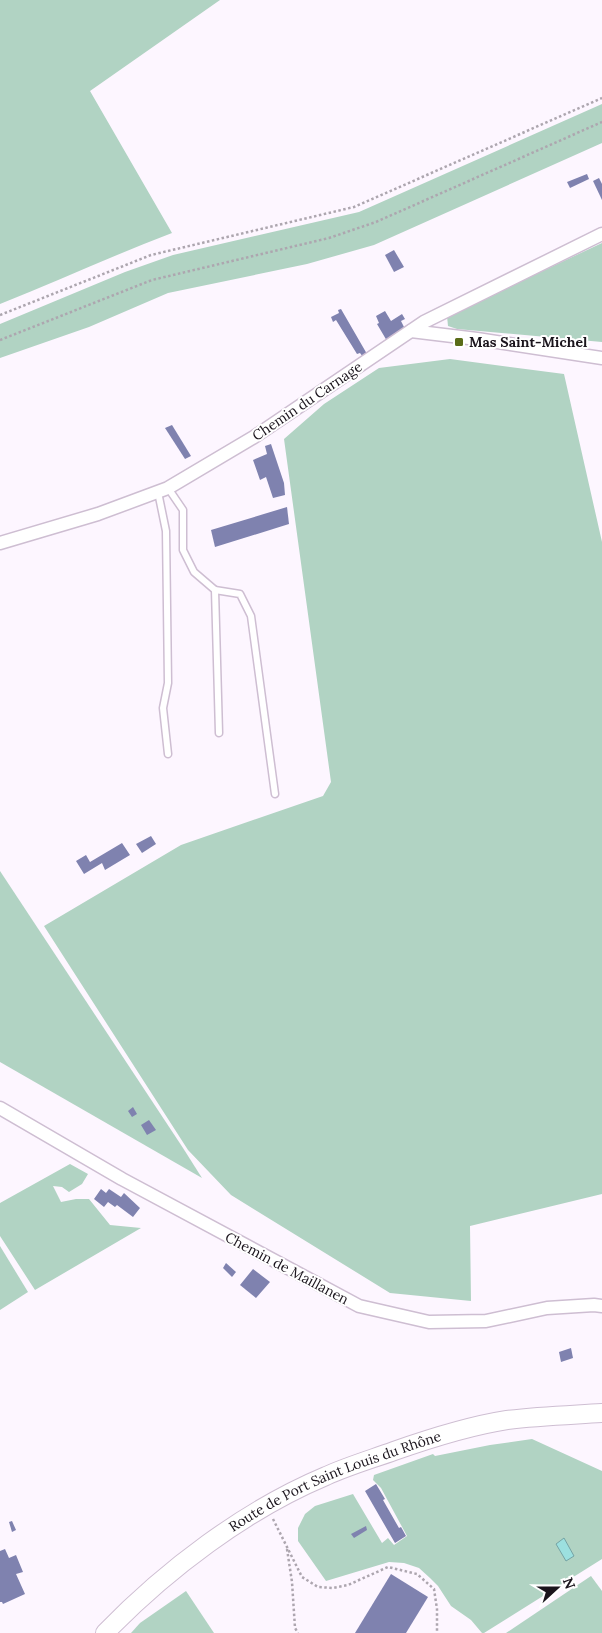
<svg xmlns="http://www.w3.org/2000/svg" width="602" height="1633" font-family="Lora,serif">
<rect width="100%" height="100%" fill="#fdf6ff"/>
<g fill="#b1d3c3">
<path d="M0 0H220L90 91 172 233C114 255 58 281 0 304Z"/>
<path d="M602 104V143L374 245 307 264 168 293 89 327 0 358V324L125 272 173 255 359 212Z"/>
<path d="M602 243V342L457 329 448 326 447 316Z"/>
<path d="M450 359 564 374 602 542V1194L470 1226 471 1301 390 1293 231 1195 188 1150 44 926 181 845 323 796 331 782 284 439 324 404 379 368Z"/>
<path d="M0 871 183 1148 202 1178 0 1062Z"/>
<path d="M70 1164 88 1174 82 1184 69 1192 62 1187 53 1186 61 1202 76 1199H89L110 1225 141 1228 35 1290 0 1236V1203Z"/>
<path d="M0 1246 28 1292 0 1310Z"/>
<path d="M532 1439 602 1471V1559L484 1633H482L471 1620 451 1606 438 1586 430 1578 419 1568 404 1563 389 1562 326 1581 298 1541V1528L305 1514 315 1506 353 1494 382 1543 388 1538 394 1545 407 1536 381 1488 373 1480 374 1475 433 1454 435 1456 490 1445Z"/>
<path d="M591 1576 602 1591V1633H506Z"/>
<path d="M186 1591 214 1633H131L140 1623Z"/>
</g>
<path fill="#9ce0df" stroke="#75a3a4" d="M564 1538 574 1556 566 1561 556 1544Z"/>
<g fill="#7f82af">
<path d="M587 174 589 179 570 188 567 182Z"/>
<path d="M599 178 602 184V200L593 181Z"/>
<path d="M394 250 404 267 394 272 385 255Z"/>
<path d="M341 309 367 354 363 357 360 353 357 354 336 320 333 322 331 317 339 313 338 310Z"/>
<path d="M385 311 391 321 402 314 405 319 401 321 405 329 387 341 377 324 379 323 376 316Z"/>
<path d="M172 425 191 456 185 459 165 428Z"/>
<path d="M271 444 284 483 285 495 273 498 266 477 260 480 253 460 267 454 265 446Z"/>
<path d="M287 507 289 524 215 547 211 530Z"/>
<path d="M151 836 156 844 142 853 136 844Z"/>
<path d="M122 843 130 855 105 870 102 863 84 874 76 861 86 855 90 862Z"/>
<path d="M133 1107 137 1114 132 1117 128 1111Z"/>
<path d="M149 1120 156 1130 147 1135 141 1125Z"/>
<path d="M101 1189 106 1193 109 1189 121 1197 124 1193 140 1208 133 1217 117 1205 115 1207 108 1202 104 1207 94 1199Z"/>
<path d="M226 1263 236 1272 232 1277 223 1268Z"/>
<path d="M253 1269 270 1282 256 1298 240 1285Z"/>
<path d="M571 1348 573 1358 561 1362 559 1352Z"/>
<path d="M376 1484 385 1499 383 1500 399 1528 401 1527 406 1536 395 1543 365 1491Z"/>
<path d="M12 1521 16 1530 12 1532 9 1522Z"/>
<path d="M366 1526 367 1530 354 1538 351 1534Z"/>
<path d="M5 1549 9 1558 16 1555 23 1572 16 1574 25 1594 3 1604 2 1602H0V1551Z"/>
<path d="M391 1574 428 1597 406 1633H355Z"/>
</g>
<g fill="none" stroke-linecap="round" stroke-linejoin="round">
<defs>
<g id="service">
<path d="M168 488 183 510V550L194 572 215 590 219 733"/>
<path d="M158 492 166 531 168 683 163 708 168 754"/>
<path d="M215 590 240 594 251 616 275 794"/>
</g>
<g id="minor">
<path d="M411 331 477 339 602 358"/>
<path d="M0 543 98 514 168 488 254 437 424 322 602 234"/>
<path d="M0 1108 122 1179 359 1306 429 1322 486 1321 547 1308 594 1305 602 1306"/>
</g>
<g id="secondary">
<path id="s1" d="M105 1633C166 1570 245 1510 326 1476 348 1466 372 1459 394 1451 431 1438 468 1426 507 1420 539 1416 571 1415 602 1413"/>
</g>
</defs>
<use href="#service" stroke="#cebed2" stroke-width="9"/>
<use href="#minor" stroke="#cebed2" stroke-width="15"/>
<use href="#secondary" stroke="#cebed2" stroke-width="20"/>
<g stroke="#ada6af" stroke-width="2.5" stroke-dasharray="2.5 2.5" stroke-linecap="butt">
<path d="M0 315 151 255 354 207 602 98"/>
<path d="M0 340 152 280 329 238 376 222 602 122"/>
<path d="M273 1519 302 1577 318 1587 333 1588 348 1585 388 1567 417 1574 434 1589 437 1609V1633"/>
<path d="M287 1549 292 1582 295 1628 298 1633"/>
</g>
<use href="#service" stroke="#fff" stroke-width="6"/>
<use href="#minor" stroke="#fff" stroke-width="12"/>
<use href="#secondary" stroke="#fff" stroke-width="18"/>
</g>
<rect fill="#5a6c18" stroke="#fff" stroke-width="2" x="454" y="337" width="10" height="10" rx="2.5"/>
<g text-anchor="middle" stroke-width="4" stroke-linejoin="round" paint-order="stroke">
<g font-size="14" font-weight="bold" fill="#1a141c" stroke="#fff" text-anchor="start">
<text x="469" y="347">Mas Saint-Michel</text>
</g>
<g font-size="14" fill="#1a141c" stroke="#fff">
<text transform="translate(307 401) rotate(-34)" y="5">Chemin du Carnage</text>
<text transform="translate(287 1268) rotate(28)" y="5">Chemin de Maillanen</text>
<text dy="5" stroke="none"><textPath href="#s1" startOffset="279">Route de Port Saint Louis du Rhône</textPath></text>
</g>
</g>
<g transform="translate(557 1588) rotate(69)" stroke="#ffffff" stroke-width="4" paint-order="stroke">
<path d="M0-4L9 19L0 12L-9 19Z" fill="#1a141c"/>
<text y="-8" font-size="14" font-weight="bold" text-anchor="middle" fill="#1a141c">N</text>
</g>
</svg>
